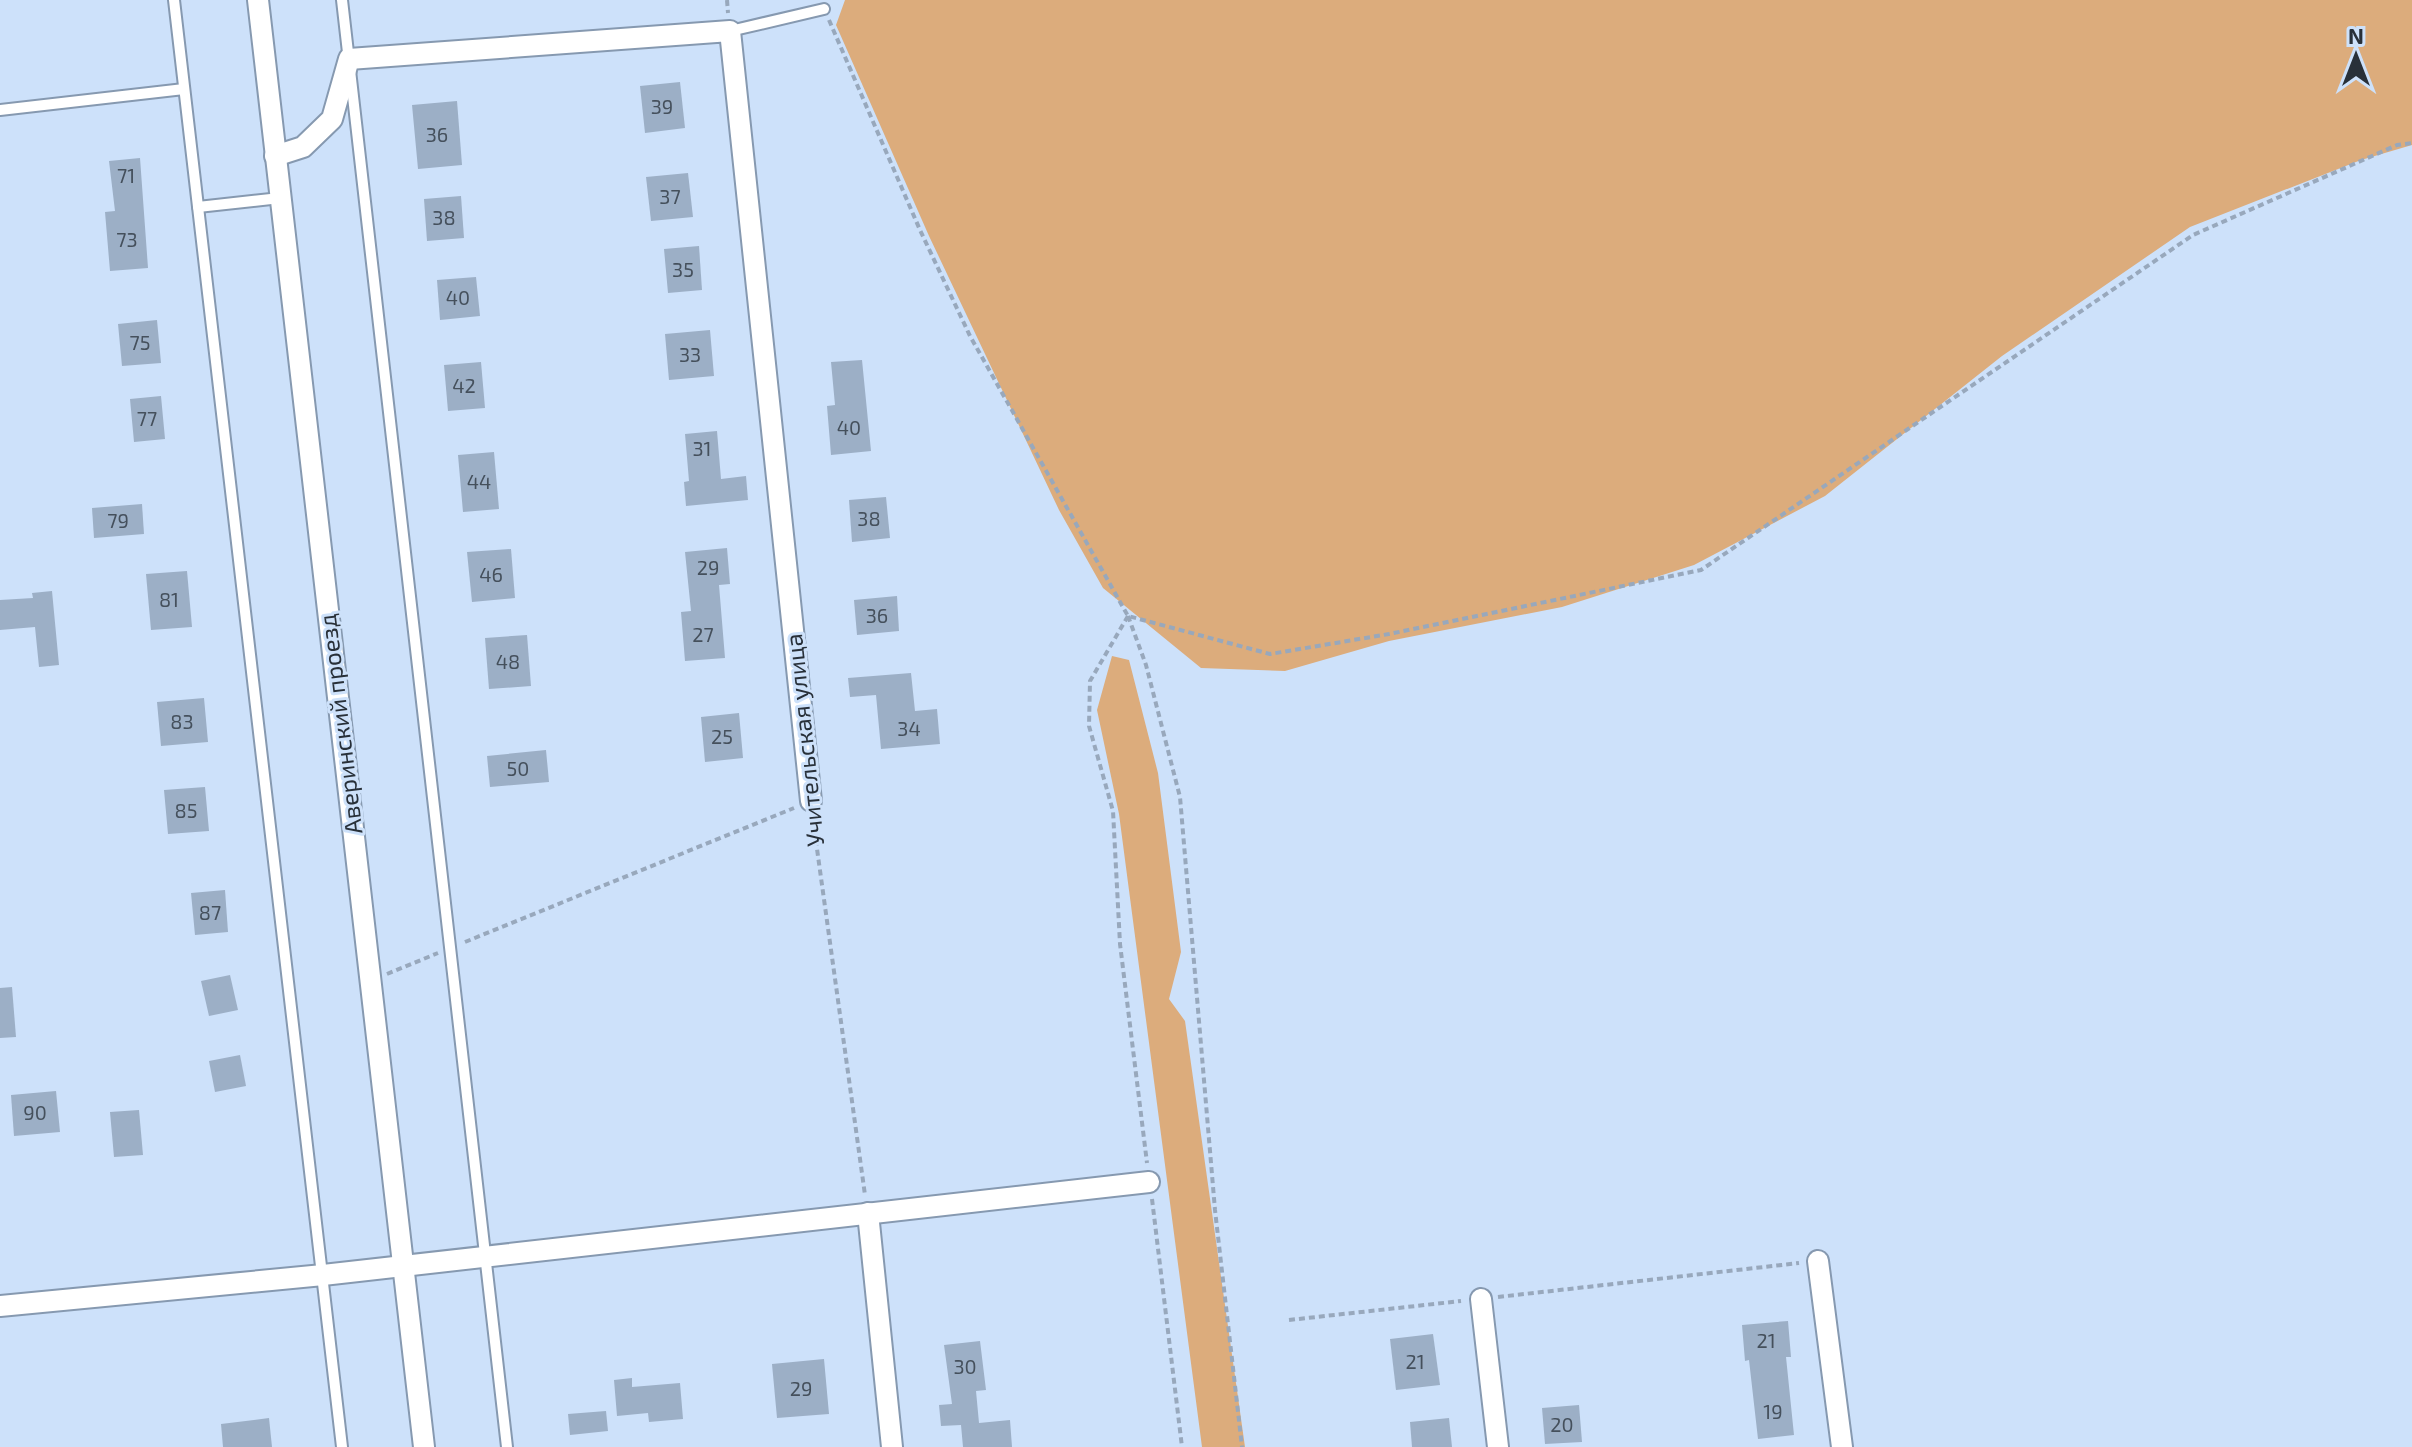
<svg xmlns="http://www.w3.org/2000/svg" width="2412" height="1447" font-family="'Exo 2',sans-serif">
<rect width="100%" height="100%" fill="#cde1fa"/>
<g fill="#dcac7c">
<path d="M845 0H2412V145L2361 160 2190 227 2002 356 1825 496 1694 565 1562 607 1389 641 1285 671 1201 668 1103 588 1059 510 929 236 836 25Z"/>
<path d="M1112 656 1129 660 1158 773 1181 952 1169 999 1185 1021 1245 1447H1202L1119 814 1097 710Z"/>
</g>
<g fill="#9cafc6">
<path d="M680 82 685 128 645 133 640 86Z"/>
<path d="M457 101 462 165 418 169 412 105Z"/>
<path d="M140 158 148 268 110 271 105 212 115 211 109 161Z"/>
<path d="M688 173 693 217 651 221 646 177Z"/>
<path d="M461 196 464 238 427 241 424 199Z"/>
<path d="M699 246 702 290 668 293 664 249Z"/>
<path d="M476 277 480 316 440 320 437 280Z"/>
<path d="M157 320 161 363 122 366 118 324Z"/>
<path d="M710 330 714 376 669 380 665 334Z"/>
<path d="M862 360 871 451 831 455 827 406 835 405 831 362Z"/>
<path d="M481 362 485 408 448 411 444 365Z"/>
<path d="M161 396 165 439 134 442 130 399Z"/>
<path d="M717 431 721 479 746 476 748 500 686 506 684 482 689 481 685 434Z"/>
<path d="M494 452 499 509 463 512 458 455Z"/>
<path d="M886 497 890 538 852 542 849 500Z"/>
<path d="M142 504 144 534 94 538 92 508Z"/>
<path d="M727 548 730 584 719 585 725 658 685 661 681 612 691 611 685 552Z"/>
<path d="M511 549 515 598 472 602 467 552Z"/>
<path d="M187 571 192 627 151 630 146 574Z"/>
<path d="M52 591 59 665 39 667 35 627 0 630V600L33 598 32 593Z"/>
<path d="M897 596 899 631 857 635 854 600Z"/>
<path d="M527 635 531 686 489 689 485 638Z"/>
<path d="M911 673 915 711 937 709 940 744 881 749 876 695 850 697 848 678Z"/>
<path d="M204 698 208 742 161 746 157 702Z"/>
<path d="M739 713 743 758 705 762 701 717Z"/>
<path d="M546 750 549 782 490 787 487 756Z"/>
<path d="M205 787 209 831 168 834 164 790Z"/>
<path d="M225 890 228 932 195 935 191 893Z"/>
<path d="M230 975 238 1010 209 1016 201 981Z"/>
<path d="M12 987 16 1037 0 1038V988Z"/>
<path d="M240 1055 246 1086 215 1092 209 1061Z"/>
<path d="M56 1091 60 1132 14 1136 11 1095Z"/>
<path d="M139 1110 143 1155 114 1157 110 1112Z"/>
<path d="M1788 1321 1791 1357H1786L1794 1435 1758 1439 1749 1360 1745 1361 1742 1325Z"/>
<path d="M1433 1334 1440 1385 1396 1390 1390 1339Z"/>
<path d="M980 1341 986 1390 976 1391 979 1423 1010 1420 1012 1447H963L961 1425 941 1426 939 1405 952 1404 944 1345Z"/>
<path d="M824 1359 829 1414 777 1418 772 1364Z"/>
<path d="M632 1378V1387L680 1383 683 1419 649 1422 648 1413 617 1416 614 1380Z"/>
<path d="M1579 1405 1582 1442 1545 1444 1542 1408Z"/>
<path d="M606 1411 608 1431 570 1435 568 1414Z"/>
<path d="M269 1418 272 1447H223L221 1424Z"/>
<path d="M1449 1418 1452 1447H1412L1410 1422Z"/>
</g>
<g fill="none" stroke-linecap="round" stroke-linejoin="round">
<defs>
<g id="service">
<path d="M174 0 342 1447"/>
<path d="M342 0 507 1447"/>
<path d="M730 31 824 9"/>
<path d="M0 110 184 89"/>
<path d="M198 207 280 198"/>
</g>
<g id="minor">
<path d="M258 0 424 1447"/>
<path d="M275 156 303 147 332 119 349 59 730 31 811 801"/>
<path d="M868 1213 892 1447"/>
<path d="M1818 1261 1842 1447"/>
<path d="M1481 1299 1498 1447"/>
<path d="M0 1306 323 1275 1149 1182"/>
</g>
</defs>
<use href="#service" stroke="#8699b0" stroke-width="14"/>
<use href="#minor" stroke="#8699b0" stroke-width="24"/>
<g stroke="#98a8bc" stroke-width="4" stroke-dasharray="6 4" stroke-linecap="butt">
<path d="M727 0 728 13"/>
<path d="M829 20 920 230 970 336 1128 616 1270 654 1389 634 1701 570 2193 235 2397 145 2412 143"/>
<path d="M1128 616 1090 681 1089 726 1113 811 1120 944 1147 1163"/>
<path d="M1128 616 1146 665 1180 797 1215 1210 1242 1447"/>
<path d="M813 820 865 1195"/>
<path d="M465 942 794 808"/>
<path d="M387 974 438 953"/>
<path d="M1152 1199 1182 1447"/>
<path d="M1498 1297 1799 1263"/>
<path d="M1289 1320 1461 1301"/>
</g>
<use href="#service" stroke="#fff" stroke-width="10"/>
<use href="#minor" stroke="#fff" stroke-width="20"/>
</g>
<g text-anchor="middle" stroke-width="6" stroke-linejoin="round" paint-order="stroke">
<g font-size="20" fill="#45505c">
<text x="662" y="114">39</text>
<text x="437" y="142">36</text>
<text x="126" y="183">71</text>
<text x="670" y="204">37</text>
<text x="444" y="225">38</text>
<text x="127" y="247">73</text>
<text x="683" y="277">35</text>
<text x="458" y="305">40</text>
<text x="140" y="350">75</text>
<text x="690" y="362">33</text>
<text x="464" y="393">42</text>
<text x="147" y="426">77</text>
<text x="849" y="435">40</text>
<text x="702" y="456">31</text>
<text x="479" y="489">44</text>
<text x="869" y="526">38</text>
<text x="118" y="528">79</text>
<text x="708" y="575">29</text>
<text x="491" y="582">46</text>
<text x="169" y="607">81</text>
<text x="877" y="623">36</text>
<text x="703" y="642">27</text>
<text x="508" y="669">48</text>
<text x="182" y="729">83</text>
<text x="909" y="736">34</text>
<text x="722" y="744">25</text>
<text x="518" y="776">50</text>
<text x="186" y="818">85</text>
<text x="210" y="920">87</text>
<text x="35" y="1120">90</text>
<text x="1766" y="1348">21</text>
<text x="1415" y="1369">21</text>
<text x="965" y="1374">30</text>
<text x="801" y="1396">29</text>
<text x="1773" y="1419">19</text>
<text x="1562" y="1432">20</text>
</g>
<g font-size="24" fill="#283039" stroke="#cde1fa">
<text transform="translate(341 724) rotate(-97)" y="8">Аверинский проезд</text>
<text transform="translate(805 740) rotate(-96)" y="8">Учительская улица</text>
</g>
</g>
<g transform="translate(2356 56)" stroke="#cde1fa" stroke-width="6" paint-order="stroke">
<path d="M0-6L14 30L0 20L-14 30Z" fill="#283039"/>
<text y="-12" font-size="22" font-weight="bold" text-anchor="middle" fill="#283039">N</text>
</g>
</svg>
